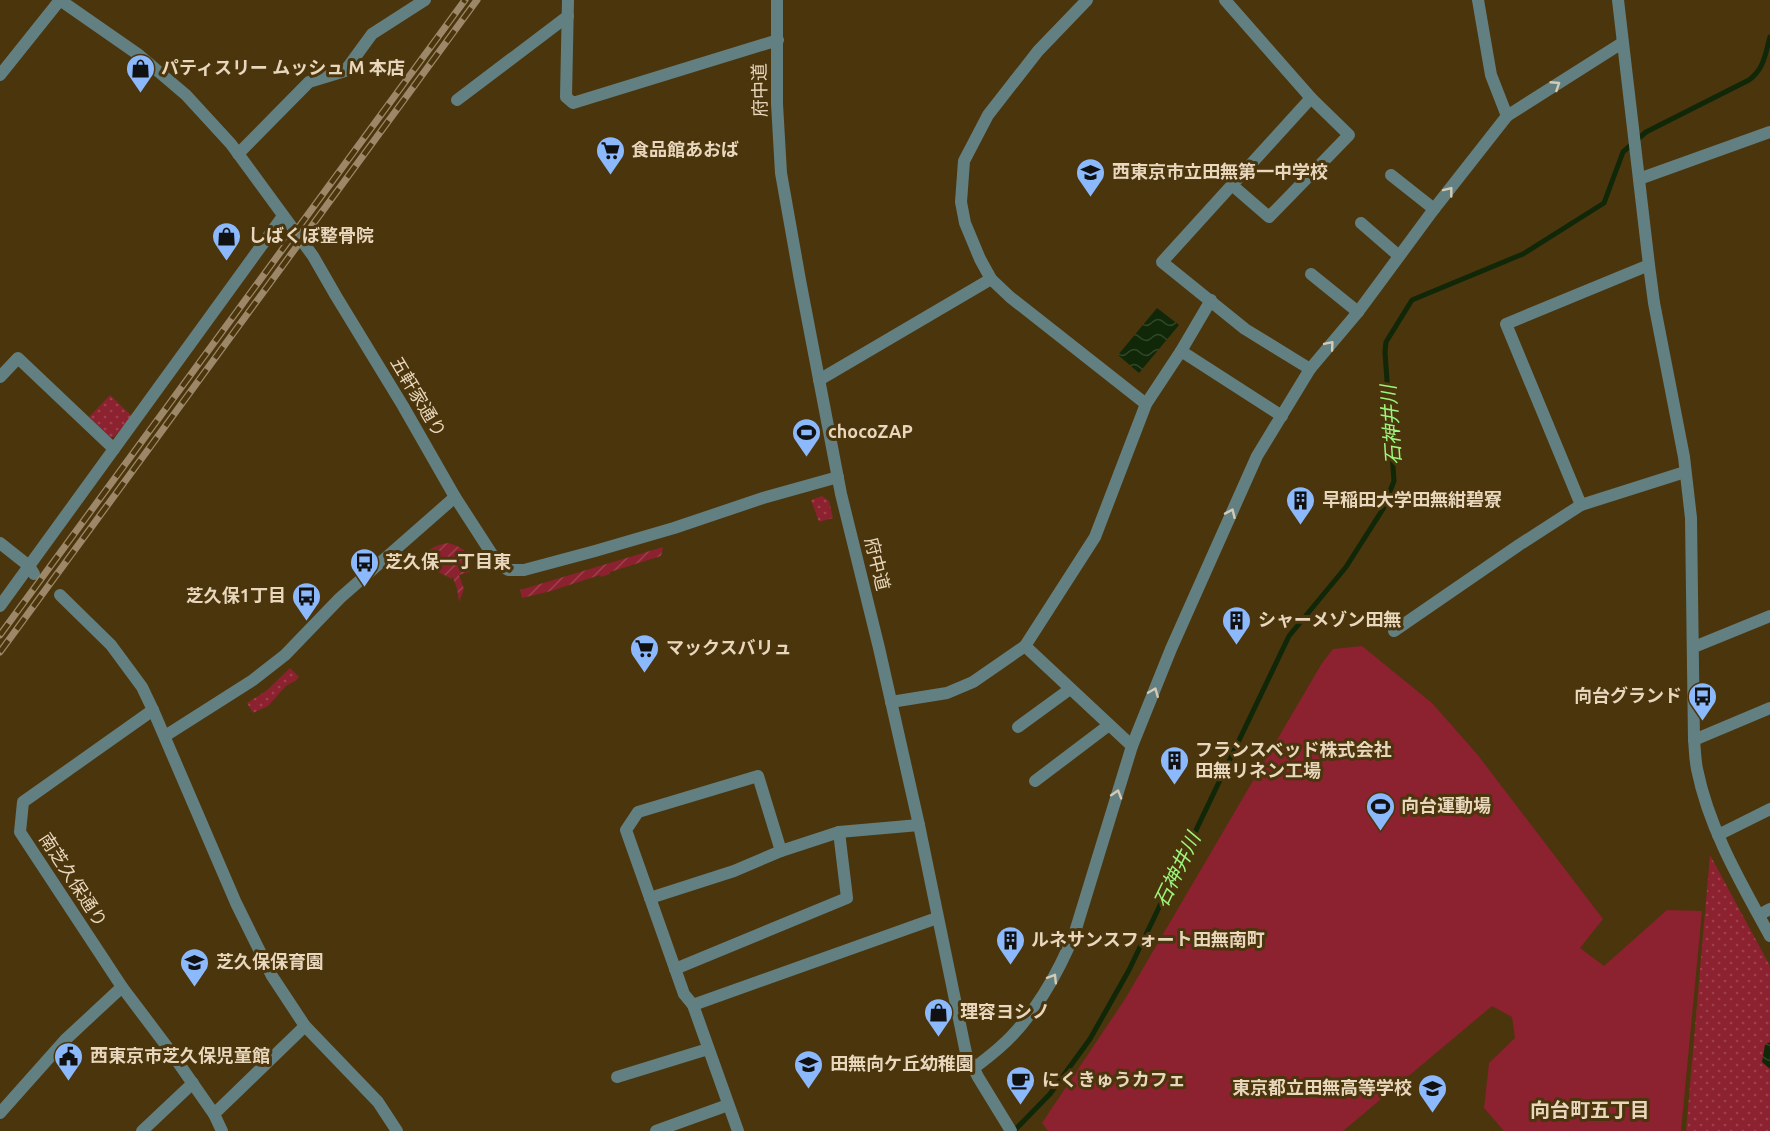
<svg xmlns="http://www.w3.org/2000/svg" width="1770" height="1131" font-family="Ubuntu,'Noto Sans JP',sans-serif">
<defs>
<pattern id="grass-dots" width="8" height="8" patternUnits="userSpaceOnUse" patternTransform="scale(1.5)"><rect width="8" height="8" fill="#8c2130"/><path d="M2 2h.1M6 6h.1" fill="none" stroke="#9c404c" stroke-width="1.8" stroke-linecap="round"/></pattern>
<pattern id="garden-furrows" width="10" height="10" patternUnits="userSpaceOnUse" patternTransform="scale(1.5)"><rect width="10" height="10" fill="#8c2130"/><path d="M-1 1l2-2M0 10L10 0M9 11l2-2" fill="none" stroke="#9c404c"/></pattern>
<pattern id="water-waves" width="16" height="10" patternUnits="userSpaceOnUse" patternTransform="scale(1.5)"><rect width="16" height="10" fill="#102708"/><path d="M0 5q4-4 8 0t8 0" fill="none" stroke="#33462a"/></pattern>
</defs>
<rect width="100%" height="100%" fill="#4b350d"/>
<g fill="url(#grass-dots)">
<path d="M110 395 132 416 114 437H109L89 417Z"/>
<path d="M822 496 829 501 833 518 819 522 811 500Z"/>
<path d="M290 668 299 677 295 681 286 686 268 706 253 713 247 703 266 691Z"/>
<path d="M1710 855 1770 966V1131H1686Z"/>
</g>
<g fill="url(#garden-furrows)">
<path d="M448 543C464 547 475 556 469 574V572L459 575 464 589 459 602 457 588 452 576V579L419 562C426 550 434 545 448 543Z"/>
<path d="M663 547 661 556 610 572V574L601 577 600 575 551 591 522 598 520 590Z"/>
</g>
<path fill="#8c2130" d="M1362 646 1432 703 1477 754 1603 919 1580 948 1604 966 1667 910 1702 911 1681 1131H1504L1484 1108 1489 1063 1515 1038 1512 1017 1492 1006 1343 1131H1048L1042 1123 1125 999 1322 663 1333 649Z"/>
<g fill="url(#water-waves)">
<path d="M1157 308 1179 325 1139 373 1118 355Z"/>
<path d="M1770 1042V1069L1762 1062 1765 1045Z"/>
</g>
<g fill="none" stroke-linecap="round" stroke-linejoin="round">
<path stroke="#102708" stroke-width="5" d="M1014 1131 1050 1094 1090 1039 1129 970 1289 636 1346 567 1383 509 1394 481 1385 352 1386 342 1412 300 1523 254 1604 203 1623 152 1646 132 1749 80C1764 69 1765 55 1770 37"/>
<g stroke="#628081" stroke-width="12">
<path d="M568 0 566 97 573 103 778 40"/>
<path d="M1087 0 1038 51 988 115 964 161 961 202 965 223 980 259 991 279 1010 297 1146 404"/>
<path d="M1225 0 1311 98 1162 262 1245 329 1310 369"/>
<path d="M1478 0 1491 75 1507 116"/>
<path d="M1618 0 1649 265 1654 303 1684 457 1691 518 1694 740 1770 708"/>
<path d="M0 75 60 0"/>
<path d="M457 100 568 16"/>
<path d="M238 154 309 82 345 71 372 34 425 0"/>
<path d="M1391 175 1434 209"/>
<path d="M1639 179 1770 132"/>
<path d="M1232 185 1269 217 1349 135 1311 98"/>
<path d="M1361 223 1399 256"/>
<path d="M1311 274 1358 312"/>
<path d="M1181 351 1282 416"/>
<path d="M0 377 18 358 114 449"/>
<path d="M819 380 991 279"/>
<path d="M1581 505 1506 324 1649 265"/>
<path d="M0 543 29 566 34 574"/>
<path d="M60 595 111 645 142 687 153 710 236 903 272 976 305 1026 378 1102 397 1131"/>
<path d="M0 606 283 216"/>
<path d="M1394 631 1519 545 1581 505 1685 472"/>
<path d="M1025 646 1132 746"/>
<path d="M1694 647 1770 616"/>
<path d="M891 702 947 693 973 682 1025 646 1095 537 1146 404 1181 351 1211 300"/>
<path d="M153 710 23 802 20 832 122 987 168 1048 214 1114 222 1131"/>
<path d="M1018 727 1070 689"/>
<path d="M165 736 253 680 285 655 340 598 455 497"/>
<path d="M1035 781 1109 725"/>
<path d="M1718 835 1770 809"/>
<path d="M650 898 734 871 781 851 839 832 919 825"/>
<path d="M1759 915 1770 909"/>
<path d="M675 969 847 898 839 832"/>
<path d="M693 1005 937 918"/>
<path d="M974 1068C982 1062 991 1055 999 1048 1032 1020 1059 972 1075 932L1132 746 1171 649 1257 456 1310 369 1358 312 1434 209 1507 116 1622 43"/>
<path d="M617 1077 708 1049"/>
<path d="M0 1113 65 1040 122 987"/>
<path d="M214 1114 305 1026"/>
<path d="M142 1131 193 1083"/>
<path d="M656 1131 728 1105"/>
<path d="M738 1131 693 1005 684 994 626 830 638 812 758 776 781 851"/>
</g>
<g stroke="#628081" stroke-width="12">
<path d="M60 0 139 55 186 95 231 144 313 256 336 296 403 406 455 497 497 562 508 570H524L595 551 674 528 763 498 838 477"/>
<path d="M777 0V104L781 173 800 280 841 494 879 648 919 825 966 1053 978 1077 1011 1131"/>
<path d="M1694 740C1695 750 1695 759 1697 769 1709 829 1741 883 1770 936"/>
</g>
<defs>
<g id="rail">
<path d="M0 635 465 0"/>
<path d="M0 652 477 0"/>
</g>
</defs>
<use href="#rail" stroke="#9c8868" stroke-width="7"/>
<use href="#rail" stroke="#4b350d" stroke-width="4.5" stroke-dasharray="14" stroke-linecap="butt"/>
</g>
<defs><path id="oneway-chevron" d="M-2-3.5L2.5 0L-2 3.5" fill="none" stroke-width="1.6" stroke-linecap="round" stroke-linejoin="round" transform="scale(1.5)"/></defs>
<g stroke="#d4cab4">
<use href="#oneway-chevron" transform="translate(1556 85) rotate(-33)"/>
<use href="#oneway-chevron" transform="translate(1449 191) rotate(-52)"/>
<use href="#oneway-chevron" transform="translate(1330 345) rotate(-50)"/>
<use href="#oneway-chevron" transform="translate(1231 513) rotate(-66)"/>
<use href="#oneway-chevron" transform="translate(1154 692) rotate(-68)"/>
<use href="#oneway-chevron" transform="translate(1117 794) rotate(-73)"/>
<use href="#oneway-chevron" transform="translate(1053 978) rotate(-58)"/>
</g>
<defs>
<symbol id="shop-pin" viewBox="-11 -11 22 30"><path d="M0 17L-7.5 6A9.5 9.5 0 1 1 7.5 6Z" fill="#8cb9fc" stroke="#4b350d"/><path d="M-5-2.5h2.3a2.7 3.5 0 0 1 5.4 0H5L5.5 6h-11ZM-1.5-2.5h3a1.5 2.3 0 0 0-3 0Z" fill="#111"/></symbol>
<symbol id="supermarket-pin" viewBox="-11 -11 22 30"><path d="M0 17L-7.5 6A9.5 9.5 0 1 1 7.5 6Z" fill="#8cb9fc" stroke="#4b350d"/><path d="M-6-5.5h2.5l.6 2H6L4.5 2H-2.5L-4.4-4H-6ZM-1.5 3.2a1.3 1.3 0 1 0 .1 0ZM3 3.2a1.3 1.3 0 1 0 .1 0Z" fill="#111"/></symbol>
<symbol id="school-pin" viewBox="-11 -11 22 30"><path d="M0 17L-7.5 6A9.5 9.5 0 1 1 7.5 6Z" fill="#8cb9fc" stroke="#4b350d"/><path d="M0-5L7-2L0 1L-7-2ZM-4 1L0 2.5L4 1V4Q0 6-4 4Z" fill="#111"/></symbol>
<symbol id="stadium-pin" viewBox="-11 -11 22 30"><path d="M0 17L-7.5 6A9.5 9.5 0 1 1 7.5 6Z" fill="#8cb9fc" stroke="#4b350d"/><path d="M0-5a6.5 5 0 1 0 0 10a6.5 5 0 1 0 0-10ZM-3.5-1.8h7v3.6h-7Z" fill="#111"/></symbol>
<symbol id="building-pin" viewBox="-11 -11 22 30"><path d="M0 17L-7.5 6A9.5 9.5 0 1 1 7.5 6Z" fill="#8cb9fc" stroke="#4b350d"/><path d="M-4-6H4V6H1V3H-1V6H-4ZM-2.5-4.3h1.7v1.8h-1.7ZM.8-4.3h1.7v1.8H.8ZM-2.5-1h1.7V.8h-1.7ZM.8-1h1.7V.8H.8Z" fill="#111"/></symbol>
<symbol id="bus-pin" viewBox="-11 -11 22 30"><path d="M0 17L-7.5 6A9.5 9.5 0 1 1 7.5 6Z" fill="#8cb9fc" stroke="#4b350d"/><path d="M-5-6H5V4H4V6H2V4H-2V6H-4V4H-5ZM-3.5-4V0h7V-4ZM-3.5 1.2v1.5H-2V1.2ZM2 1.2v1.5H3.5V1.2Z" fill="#111"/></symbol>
<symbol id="civic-pin" viewBox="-11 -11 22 30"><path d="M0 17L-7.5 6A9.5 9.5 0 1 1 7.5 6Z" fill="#8cb9fc" stroke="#4b350d"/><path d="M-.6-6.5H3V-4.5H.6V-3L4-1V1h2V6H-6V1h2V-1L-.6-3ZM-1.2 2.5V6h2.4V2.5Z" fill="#111"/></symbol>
<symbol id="cafe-pin" viewBox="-11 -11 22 30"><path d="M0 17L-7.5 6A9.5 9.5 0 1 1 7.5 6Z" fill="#8cb9fc" stroke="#4b350d"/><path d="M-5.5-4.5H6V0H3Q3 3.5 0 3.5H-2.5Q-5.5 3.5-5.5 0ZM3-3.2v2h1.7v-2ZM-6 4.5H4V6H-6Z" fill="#111"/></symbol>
</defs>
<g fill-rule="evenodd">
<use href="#shop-pin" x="124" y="52" width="33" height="45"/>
<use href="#supermarket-pin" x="594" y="134" width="33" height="45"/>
<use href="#school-pin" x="1074" y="156" width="33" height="45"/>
<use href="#shop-pin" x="210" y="220" width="33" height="45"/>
<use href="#stadium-pin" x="790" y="416" width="33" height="45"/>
<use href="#building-pin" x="1284" y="484" width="33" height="45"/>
<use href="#bus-pin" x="348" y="546" width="33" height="45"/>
<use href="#bus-pin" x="290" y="580" width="33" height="45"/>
<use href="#building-pin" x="1220" y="604" width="33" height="45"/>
<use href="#supermarket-pin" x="628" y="632" width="33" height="45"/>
<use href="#bus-pin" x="1686" y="680" width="33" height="45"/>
<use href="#building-pin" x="1158" y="744" width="33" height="45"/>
<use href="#stadium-pin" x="1364" y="790" width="33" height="45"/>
<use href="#building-pin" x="994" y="924" width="33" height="45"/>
<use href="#school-pin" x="178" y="946" width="33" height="45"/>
<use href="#shop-pin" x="922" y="996" width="33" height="45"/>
<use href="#civic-pin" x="52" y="1040" width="33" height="45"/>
<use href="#school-pin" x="792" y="1048" width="33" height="45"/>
<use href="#cafe-pin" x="1004" y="1064" width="33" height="45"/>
<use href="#school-pin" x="1416" y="1072" width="33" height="45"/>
</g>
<g text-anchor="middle" stroke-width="6" stroke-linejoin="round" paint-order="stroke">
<g font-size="18" font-weight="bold" fill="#e8d7bd" stroke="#4b350d" text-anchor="start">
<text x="161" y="74">パティスリー ムッシュ M 本店</text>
<text x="631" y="156">食品館あおば</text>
<text x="1112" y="178">西東京市立田無第一中学校</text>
<text x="248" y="242">しばくぼ整骨院</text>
<text x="828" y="438">chocoZAP</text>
<text x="1322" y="506">早稲田大学田無紺碧寮</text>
<text x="385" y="568">芝久保一丁目東</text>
<text x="286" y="602" text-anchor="end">芝久保1丁目</text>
<text x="1258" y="626">シャーメゾン田無</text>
<text x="666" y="654">マックスバリュ</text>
<text x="1682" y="702" text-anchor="end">向台グランド</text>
<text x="1195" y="756">フランスベッド株式会社<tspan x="1195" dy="21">田無リネン工場</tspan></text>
<text x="1401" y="812">向台運動場</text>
<text x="1031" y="946">ルネサンスフォート田無南町</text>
<text x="216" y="968">芝久保保育園</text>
<text x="960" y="1018">理容ヨシノ</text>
<text x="90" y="1062">西東京市芝久保児童館</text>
<text x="830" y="1070">田無向ケ丘幼稚園</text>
<text x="1042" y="1086">にくきゅうカフェ</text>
<text x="1412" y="1094" text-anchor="end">東京都立田無高等学校</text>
</g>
<g font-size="18" fill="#e8d7bd" stroke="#4b350d">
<text transform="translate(760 90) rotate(-91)" y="6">府中道</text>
<text transform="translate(418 397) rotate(59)" y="6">五軒家通り</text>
<text transform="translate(877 564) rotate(76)" y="6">府中道</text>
<text transform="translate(73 880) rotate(57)" y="6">南芝久保通り</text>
</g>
<g font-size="20" font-style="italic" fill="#9bf67b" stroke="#4b350d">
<text transform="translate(1391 425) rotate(-94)" y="7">石神井川</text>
<text transform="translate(1177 870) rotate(-64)" y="7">石神井川</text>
</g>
<g font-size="20" font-weight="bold" fill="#e8d7bd" stroke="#4b350d">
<text x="1590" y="1117">向台町五丁目</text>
</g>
</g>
</svg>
